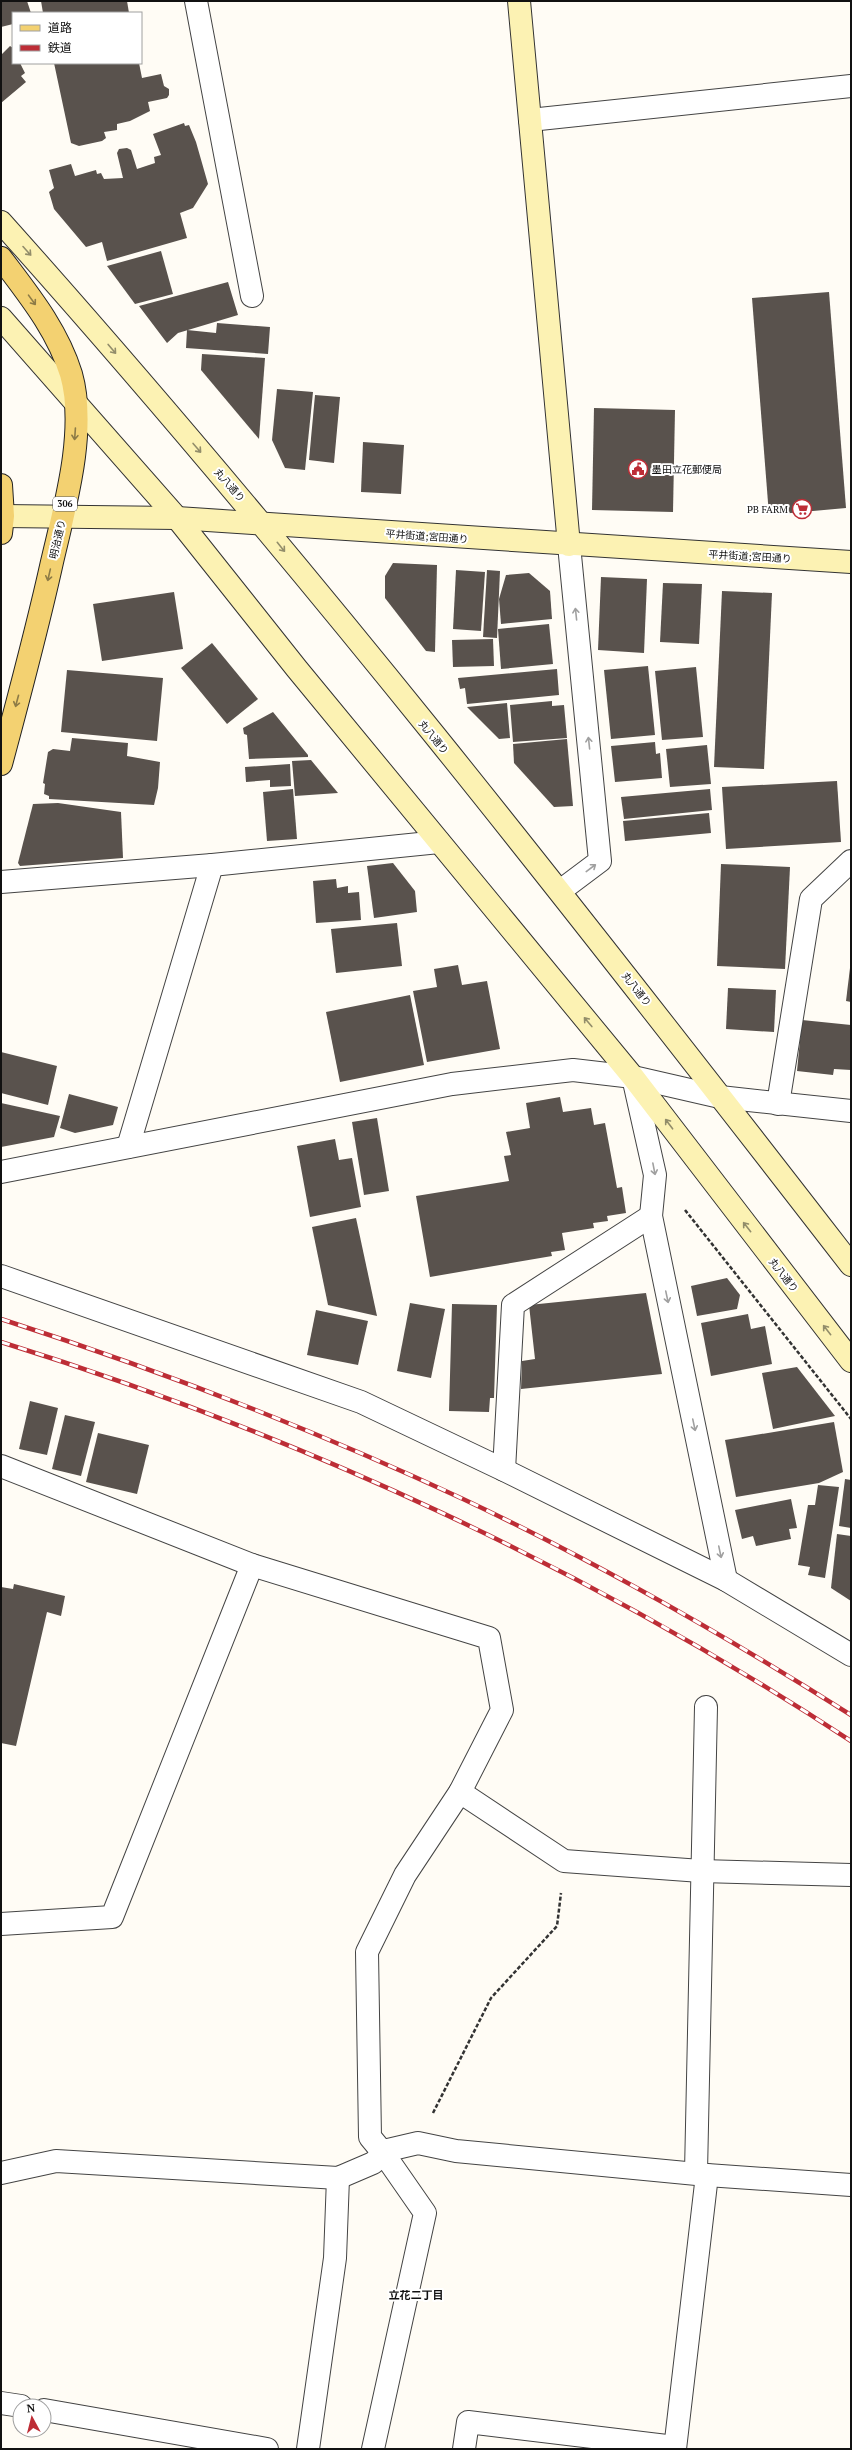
<svg xmlns="http://www.w3.org/2000/svg" width="852" height="2450" font-family="'PT Serif','Noto Sans JP',serif">
<rect width="100%" height="100%" fill="#fffcf5"/>
<g fill="#59524d">
<path d="M1 1H27L31 13H13V24L1 27Z"/>
<path d="M41 1H127L129 13H43Z"/>
<path d="M10 46 13 48V63H20L25 73 21 76 26 82 1 103V55Z"/>
<path d="M54 63H139L142 78 161 74 164 86 169 89V95L167 98 148 102 150 111 130 121 117 124V130L104 132 106 138 102 141 79 146 71 143Z"/>
<path d="M184 123 185 126 189 125 196 142 208 184 193 208 180 213 187 238 107 261 102 242 86 247 54 209 49 192 54 188 49 170 71 164 75 176 96 170 97 174 101 173 104 179 123 178 117 153 119 149 127 148 131 150 137 169 155 163 154 157 161 155 153 134Z"/>
<path d="M161 251 173 294 135 304 107 266Z"/>
<path d="M228 282 238 315 178 333 167 343 139 306Z"/>
<path d="M829 292 846 508 769 515 752 298Z"/>
<path d="M217 323 270 327 268 354 186 348 187 330 216 333Z"/>
<path d="M202 354 265 358 259 439 201 370Z"/>
<path d="M277 389 313 392 305 470 285 468 272 440Z"/>
<path d="M315 395 340 397 334 463 309 460Z"/>
<path d="M594 408 675 410 673 512 592 510Z"/>
<path d="M363 442 404 445 401 494 361 492Z"/>
<path d="M393 563 437 565 435 652 426 651 385 598V576Z"/>
<path d="M456 570 485 572 481 631 453 629Z"/>
<path d="M487 570 500 571 497 638 483 637Z"/>
<path d="M529 573 550 591 552 619 501 624 499 599 506 575Z"/>
<path d="M601 577 647 579 644 653 598 650Z"/>
<path d="M663 583 702 584 699 644 660 642Z"/>
<path d="M722 591 772 593 764 769 714 767Z"/>
<path d="M174 592 183 649 102 661 93 604Z"/>
<path d="M549 624 553 664 501 669 498 629Z"/>
<path d="M493 639 494 666 453 667 452 640Z"/>
<path d="M212 643 258 699 227 724 181 668Z"/>
<path d="M648 666 655 735 611 739 604 670Z"/>
<path d="M696 667 703 737 662 740 655 671Z"/>
<path d="M557 669 559 695 467 704 465 688 460 689 458 678Z"/>
<path d="M67 670 163 678 157 741 61 732Z"/>
<path d="M552 701V706L564 705 567 738 513 742 510 705Z"/>
<path d="M507 703 510 738 499 739 467 707Z"/>
<path d="M273 712 308 755V757L249 759 247 735 244 734 243 728Z"/>
<path d="M72 738 128 743 127 756 160 762 158 788 154 805 49 799V796L44 794 45 784 43 783 48 752 53 749 70 751Z"/>
<path d="M567 739 573 806 554 807 514 763 513 744Z"/>
<path d="M655 742 656 754 660 753 662 778 615 782 611 746Z"/>
<path d="M707 745 711 784 670 787 666 749Z"/>
<path d="M311 760 338 793 295 796 292 761Z"/>
<path d="M290 764 291 786 270 787V780L246 782 245 767Z"/>
<path d="M837 781 841 842 726 849 722 787Z"/>
<path d="M293 789 297 839 267 841 263 792Z"/>
<path d="M710 789 712 810 624 819 621 797Z"/>
<path d="M58 803 121 812 123 858 20 866 18 863 33 804Z"/>
<path d="M709 813 711 833 625 841 623 821Z"/>
<path d="M393 863 415 891 417 912 374 918 367 866Z"/>
<path d="M721 864 790 867 785 969 717 966Z"/>
<path d="M336 879 337 888 348 886V893L359 892 361 920 316 923 313 881Z"/>
<path d="M397 923 402 966 336 973 331 929Z"/>
<path d="M458 965 462 985 487 981 500 1049 427 1062 413 991 437 987 434 969Z"/>
<path d="M850 968H851V1002L846 1001Z"/>
<path d="M728 988 776 990 774 1032 726 1029Z"/>
<path d="M410 995 424 1065 340 1082 326 1012Z"/>
<path d="M802 1020 851 1025V1070L834 1069 833 1075 797 1071Z"/>
<path d="M1 1052 57 1066 48 1105 1 1093Z"/>
<path d="M69 1094 118 1107 113 1125 75 1133 60 1128Z"/>
<path d="M560 1097 563 1112 591 1108 594 1125 605 1123 617 1188 622 1187 626 1213 607 1216 608 1221 593 1223 594 1228 562 1233 565 1250 551 1252 552 1256 430 1277 416 1196 509 1181 504 1156 511 1155 506 1132 530 1128 526 1103Z"/>
<path d="M1 1103 60 1116 54 1137 1 1147Z"/>
<path d="M377 1118 389 1191 364 1195 352 1122Z"/>
<path d="M335 1139 339 1160 352 1158 361 1207 310 1217 297 1146Z"/>
<path d="M356 1218 377 1316 328 1305 312 1227Z"/>
<path d="M727 1278 740 1295 737 1309 697 1316 691 1286Z"/>
<path d="M646 1293 662 1374 521 1389 522 1361 535 1359 529 1305Z"/>
<path d="M410 1303 445 1309 431 1378 397 1371Z"/>
<path d="M452 1304 497 1305 494 1398H490L489 1412 449 1411Z"/>
<path d="M316 1310 368 1321 358 1365 307 1355Z"/>
<path d="M748 1314 751 1329 765 1326 772 1364 711 1376 701 1323Z"/>
<path d="M797 1367 835 1416 773 1429 762 1373Z"/>
<path d="M30 1401 58 1408 47 1455 19 1449Z"/>
<path d="M65 1415 95 1422 81 1476 52 1469Z"/>
<path d="M834 1422 843 1472 819 1483 736 1497 725 1440Z"/>
<path d="M98 1433 149 1445 137 1494 86 1482Z"/>
<path d="M845 1479 851 1480V1528L839 1526Z"/>
<path d="M818 1485 839 1487 825 1578 808 1575 810 1567 798 1565 808 1505H815Z"/>
<path d="M791 1499 797 1528 789 1529 791 1539 756 1546 753 1536 742 1539 735 1510Z"/>
<path d="M837 1534 851 1536V1601L831 1588Z"/>
<path d="M14 1584 65 1596 61 1616 47 1612 16 1746 1 1743V1587L13 1589Z"/>
</g>
<g fill="none" stroke-linecap="round" stroke-linejoin="round">
<defs>
<g id="lane">
<path d="M1 882 212 865 439 842"/>
<path d="M128 1147 212 865"/>
<path d="M460 1792 564 1861 701 1871 851 1875"/>
<path d="M696 2172 706 1707"/>
<path d="M1 2403 21 2406"/>
<path d="M44 2410 267 2449"/>
<path d="M308 2449 335 2258 338 2178"/>
<path d="M373 2449 425 2213 384 2154"/>
<path d="M464 2449 468 2422 675 2447"/>
<path d="M675 2449 707 2175"/>
</g>
<g id="street">
<path d="M196 1 252 296"/>
<path d="M530 120 851 86"/>
<path d="M560 891 600 861 569 545"/>
<path d="M633 1077 655 1175 651 1216 726 1580"/>
<path d="M778 1104 811 899 851 861"/>
<path d="M1 1172 452 1084 573 1070 633 1077 720 1097 851 1111"/>
<path d="M1 1276 361 1402 504 1470 726 1580 851 1655"/>
<path d="M1 1466 252 1565 489 1638 502 1710 460 1792 405 1875 367 1952 370 2137 384 2154"/>
<path d="M504 1470 513 1305 651 1216"/>
<path d="M1 1924 112 1917 252 1565"/>
<path d="M1 2173 56 2161 338 2178 373 2163 388 2150 418 2143 456 2151 707 2175 851 2185"/>
</g>
<g id="secondary">
<path d="M519 1 569 545"/>
<path d="M1 222C300 556 576 910 851 1265"/>
<path d="M1 318 177 518 297 669 633 1077 851 1361"/>
<path d="M3 516 177 518 851 562"/>
</g>
<g id="primary">
<path d="M1 258C28 294 57 329 71 374 87 430 65 506 52 562 37 630 19 697 1 764"/>
<path d="M1 485 3 516 1 533"/>
</g>
</defs>
<use href="#lane" stroke="#444" stroke-width="24"/>
<use href="#street" stroke="#444" stroke-width="24"/>
<use href="#secondary" stroke="#333" stroke-width="24"/>
<use href="#primary" stroke="#222" stroke-width="24"/>
<g stroke="#333" stroke-width="2.5" stroke-dasharray="4 2" stroke-linecap="butt">
<path d="M685 1210 851 1419"/>
<path d="M433 2113 491 1998 557 1926 561 1893"/>
</g>
<use href="#lane" stroke="#fff" stroke-width="22"/>
<use href="#street" stroke="#fff" stroke-width="22"/>
<use href="#secondary" stroke="#fcf2b3" stroke-width="22"/>
<use href="#primary" stroke="#f3d171" stroke-width="22"/>
<defs>
<g id="rail">
<path d="M1 1319C159 1370 313 1429 463 1499 597 1562 726 1636 851 1715"/>
<path d="M1 1342C300 1435 589 1569 851 1741"/>
</g>
</defs>
<use href="#rail" stroke="#bd2d36" stroke-width="4.5"/>
<use href="#rail" stroke="#fff" stroke-width="3" stroke-dasharray="9" stroke-linecap="butt"/>
</g>
<defs><path id="oneway-shaft" d="M-6 0H5M1.5-3L5.5 0L1.5 3" fill="none" stroke-width="1.6" stroke-linecap="round" stroke-linejoin="round"/></defs>
<g stroke="#928d6a">
<use href="#oneway-shaft" transform="translate(27 251) rotate(48)"/>
<use href="#oneway-shaft" transform="translate(112 349) rotate(50)"/>
<use href="#oneway-shaft" transform="translate(197 448) rotate(49)"/>
<use href="#oneway-shaft" transform="translate(281 547) rotate(51)"/>
<use href="#oneway-shaft" transform="translate(588 1022) rotate(-130)"/>
<use href="#oneway-shaft" transform="translate(669 1124) rotate(-127)"/>
<use href="#oneway-shaft" transform="translate(747 1227) rotate(-128)"/>
<use href="#oneway-shaft" transform="translate(827 1330) rotate(-128)"/>
</g>
<g stroke="#8d7b46">
<use href="#oneway-shaft" transform="translate(32 300) rotate(54)"/>
<use href="#oneway-shaft" transform="translate(75 434) rotate(94)"/>
<use href="#oneway-shaft" transform="translate(49 575) rotate(103)"/>
<use href="#oneway-shaft" transform="translate(17 701) rotate(105)"/>
</g>
<g stroke="#a0a0a0">
<use href="#oneway-shaft" transform="translate(576 614) rotate(-96)"/>
<use href="#oneway-shaft" transform="translate(589 743) rotate(-96)"/>
<use href="#oneway-shaft" transform="translate(591 868) rotate(-37)"/>
<use href="#oneway-shaft" transform="translate(654 1169) rotate(79)"/>
<use href="#oneway-shaft" transform="translate(667 1297) rotate(78)"/>
<use href="#oneway-shaft" transform="translate(694 1425) rotate(78)"/>
<use href="#oneway-shaft" transform="translate(720 1552) rotate(78)"/>
</g>
<defs>
<symbol id="civic-ring" viewBox="-11 -11 22 22"><circle r="9.5" fill="#fff" stroke="#bd2d36" stroke-width="1.5"/><path d="M-.6-6.5H3V-4.5H.6V-3L4-1V1h2V6H-6V1h2V-1L-.6-3ZM-1.2 2.5V6h2.4V2.5Z" fill="#bd2d36"/></symbol>
<symbol id="supermarket-ring" viewBox="-11 -11 22 22"><circle r="9.5" fill="#fff" stroke="#bd2d36" stroke-width="1.5"/><path d="M-6-5.5h2.5l.6 2H6L4.5 2H-2.5L-4.4-4H-6ZM-1.5 3.2a1.3 1.3 0 1 0 .1 0ZM3 3.2a1.3 1.3 0 1 0 .1 0Z" fill="#bd2d36"/></symbol>
</defs>
<g fill-rule="evenodd">
<use href="#civic-ring" x="627" y="458" width="22" height="22"/>
<use href="#supermarket-ring" x="791" y="498" width="22" height="22"/>
</g>
<g text-anchor="middle" stroke-width="4" stroke-linejoin="round" paint-order="stroke">
<rect fill="#fff" stroke="#585858" stroke-width="1" x="53" y="497" width="24" height="14" rx="3"/>
<g font-size="9" font-weight="bold" fill="#111">
<text x="65" y="507">306</text>
</g>
<g font-size="10" fill="#111" stroke="#fff" text-anchor="start">
<text x="652" y="473">墨田立花郵便局</text>
<text x="788" y="513" text-anchor="end">PB FARM</text>
</g>
<g font-size="10" fill="#111" stroke="#fff">
<text transform="translate(230 485) rotate(49)" y="4">丸八通り</text>
<text transform="translate(427 536) rotate(4)" y="4">平井街道;宮田通り</text>
<text transform="translate(57 539) rotate(-77)" y="4">明治通り</text>
<text transform="translate(750 556) rotate(3)" y="4">平井街道;宮田通り</text>
<text transform="translate(434 737) rotate(51)" y="4">丸八通り</text>
<text transform="translate(637 989) rotate(52)" y="4">丸八通り</text>
<text transform="translate(784 1275) rotate(52)" y="4">丸八通り</text>
</g>
<g font-size="11" font-weight="bold" fill="#111" stroke="#fff">
<text x="416" y="2299">立花二丁目</text>
</g>
</g>
<rect width="852" height="2450" fill="none" stroke="#111111" stroke-width="4"/>
<rect x="12" y="12" width="130" height="52" fill="#ffffff" stroke="#a0a0a0"/>
<rect x="20" y="25" width="20" height="6" fill="#f3d171" stroke="#a0a0a0"/>
<text x="48" y="32" font-size="12" fill="#111111">道路</text>
<rect x="20" y="45" width="20" height="6" fill="#bd2d36" stroke="#a0a0a0"/>
<text x="48" y="52" font-size="12" fill="#111111">鉄道</text>
<g transform="translate(32 2418) rotate(353)"><circle r="19" fill="#ffffff" stroke="#a0a0a0"/>
<path d="M0-3L7 15L0 10L-7 15Z" fill="#bd2d36"/>
<text y="-6" font-size="11" font-weight="bold" text-anchor="middle" fill="#111111">N</text>
</g>
</svg>
